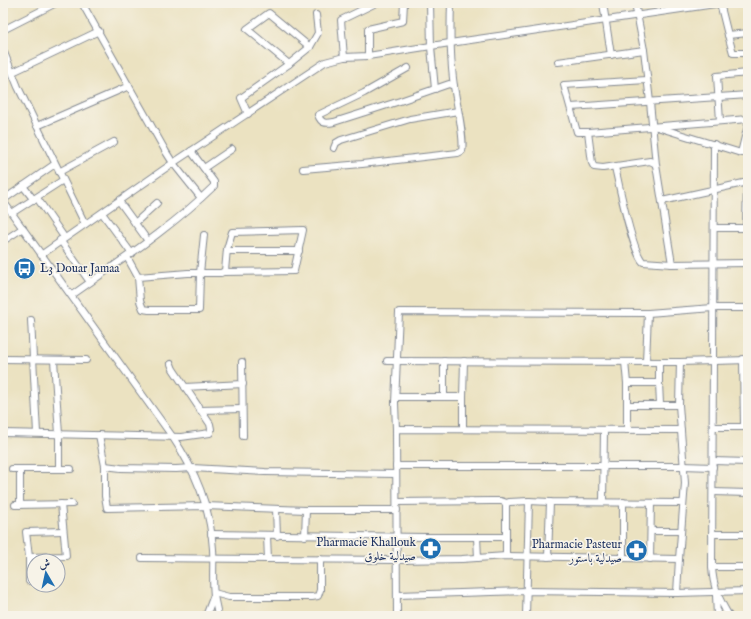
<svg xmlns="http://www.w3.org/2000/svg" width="751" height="619" font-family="'IM FELL English',Amiri,serif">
<rect width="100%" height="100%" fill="#f7f3e8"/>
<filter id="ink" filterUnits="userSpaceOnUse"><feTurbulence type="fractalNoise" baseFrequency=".025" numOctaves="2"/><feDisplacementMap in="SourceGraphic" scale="8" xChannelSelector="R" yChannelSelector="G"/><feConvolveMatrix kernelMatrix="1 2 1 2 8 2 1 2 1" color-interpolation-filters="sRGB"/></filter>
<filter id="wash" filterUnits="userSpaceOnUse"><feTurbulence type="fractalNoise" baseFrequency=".012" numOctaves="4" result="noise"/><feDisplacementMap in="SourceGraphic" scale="16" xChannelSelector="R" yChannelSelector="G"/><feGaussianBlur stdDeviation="0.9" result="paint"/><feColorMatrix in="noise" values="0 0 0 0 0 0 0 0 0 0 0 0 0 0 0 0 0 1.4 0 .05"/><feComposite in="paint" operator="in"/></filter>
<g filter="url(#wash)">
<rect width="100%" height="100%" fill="#ebe2c1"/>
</g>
<g filter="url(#ink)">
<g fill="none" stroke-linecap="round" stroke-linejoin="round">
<defs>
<g id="minor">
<path d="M82 3 166 152 173 163 201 198"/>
<path d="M430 3 431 47 435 89"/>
<path d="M603 3 611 55"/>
<path d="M635 3 644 50 650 102 656 165 672 264"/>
<path d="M720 3 728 35 733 53H748"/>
<path d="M3 30 56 3"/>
<path d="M728 35 748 33"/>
<path d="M3 50 18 87 85 224"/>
<path d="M368 56V29L403 21 404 3"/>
<path d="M344 57 341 20 376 3"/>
<path d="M558 62 644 50"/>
<path d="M289 64 247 29 269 13 310 47"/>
<path d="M408 68 364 93 318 115C321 123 325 124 334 122L400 101 449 84 454 86"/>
<path d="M13 72 99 31"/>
<path d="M647 80 564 85 577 132H588L748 119"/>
<path d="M571 107 748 95"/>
<path d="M248 114 241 98 289 64 310 47 318 33 316 15"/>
<path d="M720 121 717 76 748 73"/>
<path d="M37 126 129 86"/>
<path d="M657 127 741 153 748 125"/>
<path d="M588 132 592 163 594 167 603 168 650 161 654 163 656 165"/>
<path d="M714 144 712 567C713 587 719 599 729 616"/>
<path d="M334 148 336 143 341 140 410 119 458 111"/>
<path d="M615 167C619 185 632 251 643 262L672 264 748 263"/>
<path d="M204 168 232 149"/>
<path d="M303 169 362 164 458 153 462 151C465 137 456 102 454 86 450 59 450 31 451 3"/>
<path d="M59 172 114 142"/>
<path d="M23 186 34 200"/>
<path d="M37 198 64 237"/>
<path d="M3 200 55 164"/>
<path d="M3 201 172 436C196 472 210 506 213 549 214 564 212 580 214 595 215 602 217 609 218 616"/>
<path d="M119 201 148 241"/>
<path d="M662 201 748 182"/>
<path d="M12 213 63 180"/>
<path d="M102 213 132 254"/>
<path d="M135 223 157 203"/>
<path d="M714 228H748"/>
<path d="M746 228 747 182"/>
<path d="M60 240 90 282"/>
<path d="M3 241 23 228"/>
<path d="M227 251H299"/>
<path d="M41 255 173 163 325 62 344 57 368 56 450 43 722 3"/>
<path d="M127 257 138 277 140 301 143 309 149 310H199L200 273 204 235"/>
<path d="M138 277 188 273H221L225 271 227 249 232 232 303 230 294 271 223 272"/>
<path d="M72 295C120 261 171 228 214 186V182L191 151"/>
<path d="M31 320 37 433"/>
<path d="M3 359 86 360"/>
<path d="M743 359 744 427"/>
<path d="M54 360 59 434V469"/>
<path d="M387 361 680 362 748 360"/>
<path d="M242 362 243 436"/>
<path d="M625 362 627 383"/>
<path d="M646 362 648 313"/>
<path d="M659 383 660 404"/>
<path d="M185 387 243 384"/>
<path d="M396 397H463L464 361"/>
<path d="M444 397V361"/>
<path d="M463 397V429"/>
<path d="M627 405H679"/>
<path d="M200 410 242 409"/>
<path d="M713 427H747"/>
<path d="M396 429 395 403 399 312 648 313 713 308H748"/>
<path d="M627 430V383H659V362"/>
<path d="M3 433 181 437 210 433 211 429 210 424 173 369 171 364"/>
<path d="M99 435 105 466"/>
<path d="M713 461 748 462"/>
<path d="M396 466H683L713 467"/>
<path d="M12 469H71"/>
<path d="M396 474 265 472 192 468 176 469 121 468 105 466V496L107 508 206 506 306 510H397"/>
<path d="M713 492 748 493"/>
<path d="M397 502 492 501H501L507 503"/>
<path d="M603 502 604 430"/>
<path d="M15 505 72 504"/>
<path d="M20 505V469"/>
<path d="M276 509 277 536"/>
<path d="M651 531H680"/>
<path d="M211 534 423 537H506"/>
<path d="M712 534H748"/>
<path d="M267 536 268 559 397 560 462 559 506 556 679 559 677 593"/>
<path d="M305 536 306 510"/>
<path d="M477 537 478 558"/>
<path d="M506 556V504L509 502 529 501"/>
<path d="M29 557 66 556 61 504"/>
<path d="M548 557 550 502"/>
<path d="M142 558 268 559"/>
<path d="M623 558V502"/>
<path d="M650 559 651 503"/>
<path d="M679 559 685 483 679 405 680 362"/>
<path d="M712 567H748"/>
<path d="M29 581V557L26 532 63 531"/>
<path d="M214 593 229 597H312L318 596 320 590V559"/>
<path d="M398 595 527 591 677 593 748 591"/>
<path d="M716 595 717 616"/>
<path d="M206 616 214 595"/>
<path d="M397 616 396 429 681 430"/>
<path d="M526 616 529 501 550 502 683 503"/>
</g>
</defs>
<use href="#minor" stroke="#838890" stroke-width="8"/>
<use href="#minor" stroke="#fff" stroke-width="6"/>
</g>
</g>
<defs>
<symbol id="bus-disc" viewBox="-11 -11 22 22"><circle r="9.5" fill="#1f6fb2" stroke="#f7f3e8"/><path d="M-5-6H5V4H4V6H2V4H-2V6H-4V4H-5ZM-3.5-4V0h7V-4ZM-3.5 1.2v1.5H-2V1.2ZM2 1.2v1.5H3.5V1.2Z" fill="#fff"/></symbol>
<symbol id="pharmacy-disc" viewBox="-11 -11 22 22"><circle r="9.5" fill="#1f6fb2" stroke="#f7f3e8"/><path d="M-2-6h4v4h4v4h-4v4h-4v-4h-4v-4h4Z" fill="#fff"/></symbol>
</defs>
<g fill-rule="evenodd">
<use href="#bus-disc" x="12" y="256" width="25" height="25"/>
<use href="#pharmacy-disc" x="418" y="536" width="25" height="25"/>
<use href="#pharmacy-disc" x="624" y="538" width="25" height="25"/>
</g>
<g text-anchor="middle" stroke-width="3.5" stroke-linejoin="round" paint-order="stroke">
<g font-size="12" fill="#1b2f5e" stroke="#f7f3e8" text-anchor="end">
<text x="40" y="272" text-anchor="start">L3 Douar Jamaa</text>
<text x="416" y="546">Pharmacie Khallouk<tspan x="416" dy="14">صيدلية خلوق</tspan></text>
<text x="622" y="548">Pharmacie Pasteur<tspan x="622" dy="14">صيدلية باستور</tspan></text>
</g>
</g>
<rect width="751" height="619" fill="none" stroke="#f7f3e8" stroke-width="16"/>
<g transform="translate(46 573) rotate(351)"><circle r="19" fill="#f7f3e8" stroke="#9fa5b1"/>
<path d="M0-3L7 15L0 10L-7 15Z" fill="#1f6fb2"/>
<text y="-6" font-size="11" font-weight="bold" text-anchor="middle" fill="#1b2f5e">ش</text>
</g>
</svg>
